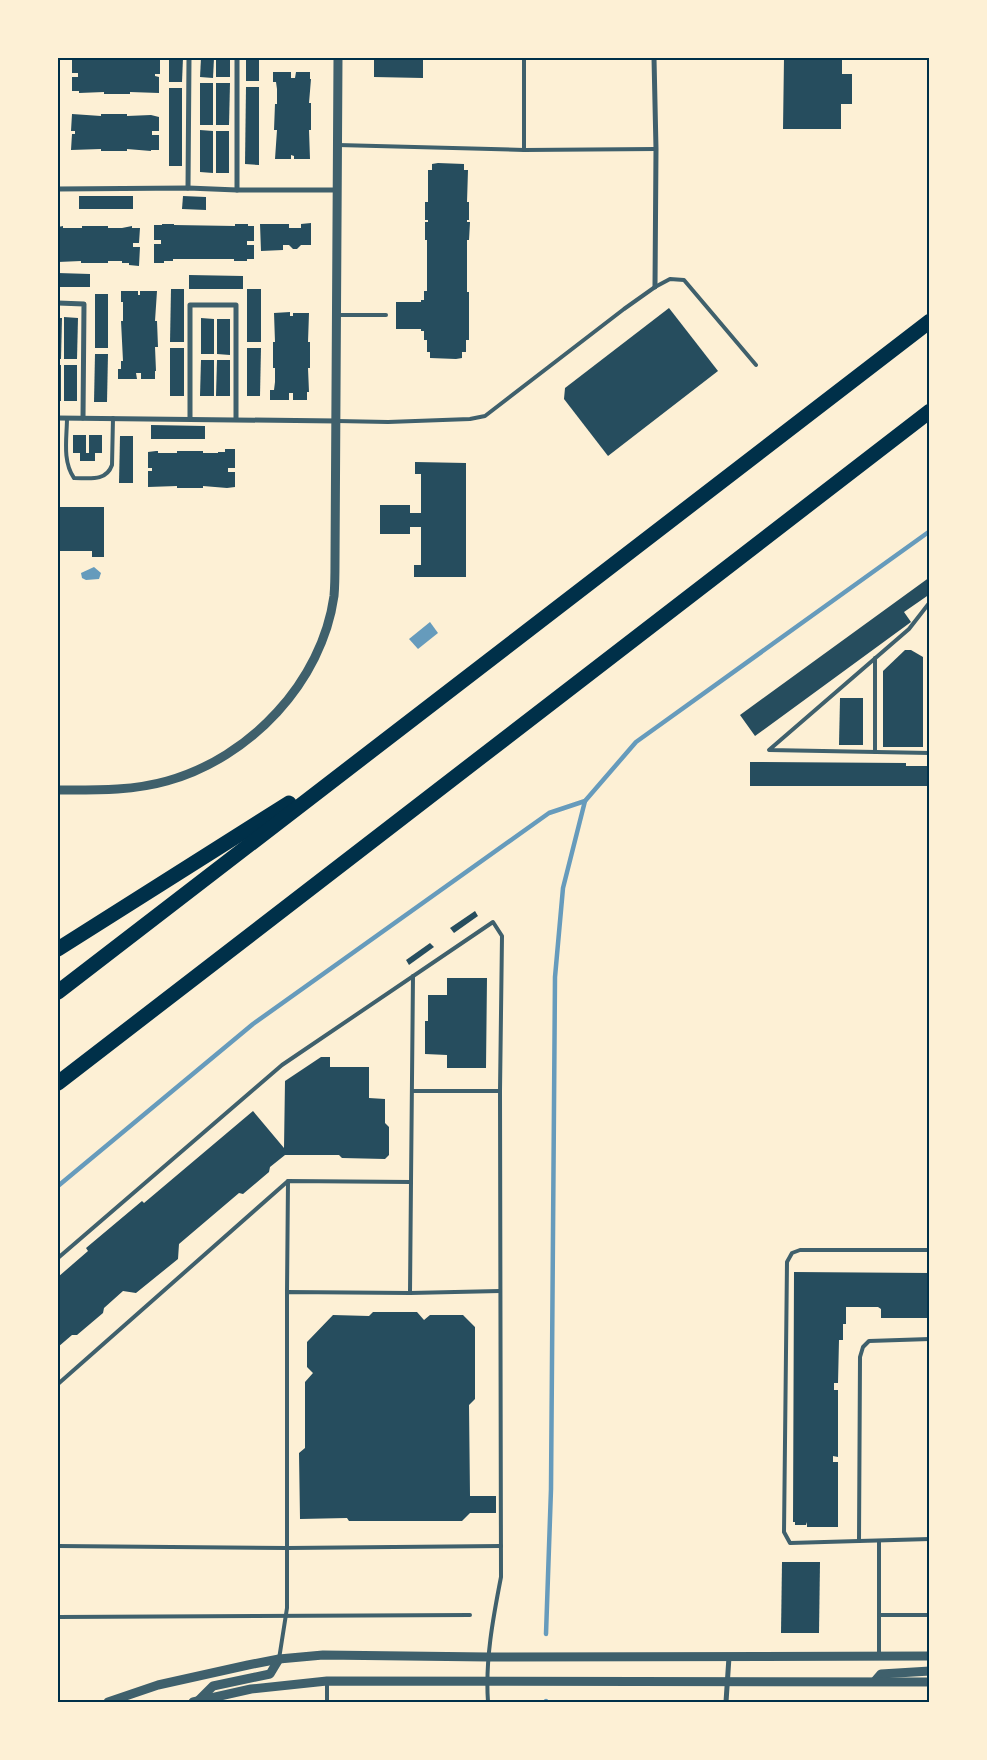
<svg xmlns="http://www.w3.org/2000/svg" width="987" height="1760" font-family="'Crimson Pro',serif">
<rect width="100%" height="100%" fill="#fdf0d5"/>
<g fill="#669bbc">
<path d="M94 567 101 573 99 579 86 580 82 578 81 573Z"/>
<path d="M430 622 438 633 418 649 409 639Z"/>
</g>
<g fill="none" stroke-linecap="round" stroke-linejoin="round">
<g stroke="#669bbc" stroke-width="4.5">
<path d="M58 1186 253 1024 549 813 585 801"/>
<path d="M546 1634 551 1489 555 977 563 888 585 801 636 742 930 531"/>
<path d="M546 1702V1701"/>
</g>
</g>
<g fill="#264d5e">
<rect x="58" y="58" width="2" height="25"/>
<path d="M72 58 149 59V58H160V74H155V76L159 77V93L130 92V94H104V92L79 93V91H72V77H78V73H72Z"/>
<path d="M169 58H183L182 82H169Z"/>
<path d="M201 58H214L213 78 200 77Z"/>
<rect x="216" y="58" width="14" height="19"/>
<rect x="246" y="58" width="13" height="23"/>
<path d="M374 58H423V78L374 77Z"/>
<path d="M784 58H842V74H852V104H841V129H783Z"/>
<path d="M273 72H291V78H295L296 72H310V79H311L309 103H311V130H309L310 159H294V156L291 155V159H275L277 130H274L275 104H277V89L276 82H273Z"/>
<rect x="200" y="83" width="13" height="42"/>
<path d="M216 83H230L229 125H216Z"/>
<path d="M246 87H259V165L245 164Z"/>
<rect x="169" y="88" width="13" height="78"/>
<rect x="58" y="89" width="2" height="77"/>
<path d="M72 114 101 116V114H127V116L151 115 159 117V131H152V135H159V150H151V151L127 149V151H101V149L71 150 72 134H75V131H71Z"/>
<path d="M200 130 213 131V173L200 172Z"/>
<rect x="216" y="131" width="13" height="42"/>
<path d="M438 163 464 164V170H468L467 202H469V220H467V222H470L469 240H467V292H469V340H466V352H462V358L456 359 430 358V352H427V340H424V331H421V329H396V302H421V300H424V291H427V240H425V222H428V220H425V202H428V170H432V164Z"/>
<rect x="79" y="196" width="54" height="13"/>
<path d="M183 196 206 197V210L182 209Z"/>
<path d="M311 223V245H301L297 249H293L289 245H283V250L261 251 260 224H289V228H301V224Z"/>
<path d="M162 224H174V225L235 226V224H248V226H254V241H247V245H254V259H247V261H234V259H173V261H164V263H154V244H161V240H154V225H162Z"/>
<path d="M63 226V228H82V226H108V228H122L132 226V228H140L139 243H133V247H140L139 266 129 265V263H122V261H108V263H81V261L58 262V227Z"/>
<path d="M58 273 90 274V287H58Z"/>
<path d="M189 275 243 276V289H189Z"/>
<path d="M171 289H184V342H170Z"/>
<rect x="247" y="289" width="14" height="53"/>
<path d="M121 291H138V295H140V291H157L155 321H157L158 347H155L156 371H155V379H141V373H136L137 379H118V369H121V361H123L121 321H123V302H121Z"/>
<rect x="95" y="294" width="13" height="54"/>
<path d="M669 308 718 371 608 456 564 399 565 388Z"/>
<path d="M290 312V316H293V313H309L308 342H310V368H308L309 392H307V400H293V393H289V400H270V390H274L275 382V368H273V342H275L274 313Z"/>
<path d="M64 317 78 318 77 359H64Z"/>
<path d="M58 318H62L61 359H58Z"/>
<path d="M201 318 214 319V354H201Z"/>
<path d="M217 319H230V355L217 354Z"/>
<rect x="170" y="348" width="14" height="48"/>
<path d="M247 348H261L260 396H247Z"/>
<path d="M95 354H108L107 402H94Z"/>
<path d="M201 360H214V396H200Z"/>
<path d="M217 360H230V396H216Z"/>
<rect x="58" y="365" width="3" height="36"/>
<rect x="64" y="365" width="13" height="36"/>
<path d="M151 425 205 426V439H151Z"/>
<path d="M73 435H86V453H89V435H102V453H95V461H80V453H73Z"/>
<path d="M120 436H133V483H119Z"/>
<path d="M225 449H235V468H228V472H235V487L227 488 203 486V488H177V486L148 487V471H152V468H148V452L156 451H158V453H177V451H203V453H218V452H225Z"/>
<path d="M415 462 466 463V577H414V565H421V527H410V534H380V505H410V513H421V474H415Z"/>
<path d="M58 507H104V557H92V551H58Z"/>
<path d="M930 577V594L904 612 911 622 755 736 740 715Z"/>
<path d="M905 650H911L923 657V747H883V671Z"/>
<path d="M840 698H863V745H839Z"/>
<path d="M750 762 906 763V766H930V786H750Z"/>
<path d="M475 911 478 916 454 933 450 928Z"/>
<path d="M430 943 434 947 409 965 406 960Z"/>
<path d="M447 978H487L486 1068H447V1055L425 1054V1021H428V995H447Z"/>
<path d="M321 1057H330V1067H369V1098L385 1099V1123L389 1127V1155L385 1159 342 1158 339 1155H285L270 1167 269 1172 243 1194 239 1193 179 1244 178 1259 136 1293 123 1291 104 1308 103 1313 77 1335H72L58 1347V1277L88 1251 86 1248 142 1201 144 1203 253 1111 284 1148 285 1081Z"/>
<path d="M794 1272 930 1273V1318H881V1309L878 1307H846V1324H843V1340H839L838 1383H834V1390H838V1457L833 1456V1462H838V1527H807V1522L806 1525H795V1522H793Z"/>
<path d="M373 1312H417L424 1320 430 1315H463L475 1327V1399L469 1405 470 1496H496V1513H470L462 1521H349L347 1518 300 1519 299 1453 305 1448V1382L313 1373 307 1367V1342L333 1315 369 1316Z"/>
<path d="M782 1562H820L819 1633H781Z"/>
</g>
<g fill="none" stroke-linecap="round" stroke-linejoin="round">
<g stroke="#3f606c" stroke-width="4">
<path d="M338 145 524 150 656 149"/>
<path d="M524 150V58"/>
<path d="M337 315H386"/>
<path d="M67 418C67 437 62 461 74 478 89 478 106 482 112 465L113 418"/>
<path d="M337 421 388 422 470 419 485 416 624 309 655 287 670 279 684 280 756 365"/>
<path d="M930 602 909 629 769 750 930 753"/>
<path d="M875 752V658"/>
<path d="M412 1091H500"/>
<path d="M411 1182 413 976"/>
<path d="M58 1258 282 1065 493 922 502 936 500 1091 501 1577C493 1618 485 1661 488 1702"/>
<path d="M287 1292 288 1181"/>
<path d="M930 1339 869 1341 863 1347 860 1357 859 1541 930 1539"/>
<path d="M58 1384 288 1181 411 1182 410 1293 500 1291"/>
<path d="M859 1541 790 1543 784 1532 787 1262 792 1253 800 1250H930"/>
<path d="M879 1541V1655"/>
<path d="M58 1546 287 1548 501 1546"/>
<path d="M879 1615H930"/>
<path d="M58 1617 470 1615"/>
<path d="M279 1659 287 1608V1292L410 1293"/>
<path d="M327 1681V1702"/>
</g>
<g stroke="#3f606c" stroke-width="5">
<path d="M237 58V190"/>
<path d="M654 58 656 149 655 287"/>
<path d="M188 188 189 58"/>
<path d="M58 189 188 188 237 190H337"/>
<path d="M58 303 84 304 83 418"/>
<path d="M58 418 337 421"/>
<path d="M190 418V305H236V419"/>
<path d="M726 1702 729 1657"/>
</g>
<g stroke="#3f606c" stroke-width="9">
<path d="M58 790C94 790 132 791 167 781 250 758 322 682 334 596 335 585 335 573 335 561L338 58"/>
<path d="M875 1681 881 1674 930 1671"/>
<path d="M198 1701 213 1686 270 1674 279 1659"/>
<path d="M108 1702 158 1685 248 1665 279 1659 323 1655 488 1657 930 1656"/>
<path d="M193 1702 251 1689 327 1681 930 1682"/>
</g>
<g stroke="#003049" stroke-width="15">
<path d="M58 949 289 803"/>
<path d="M58 992 930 321"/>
<path d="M58 1083 930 411"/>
</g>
</g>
<rect width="987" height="1760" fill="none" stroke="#fdf0d5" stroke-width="118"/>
<rect x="59" y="59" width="869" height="1642" fill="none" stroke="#003049" stroke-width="2"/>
</svg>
